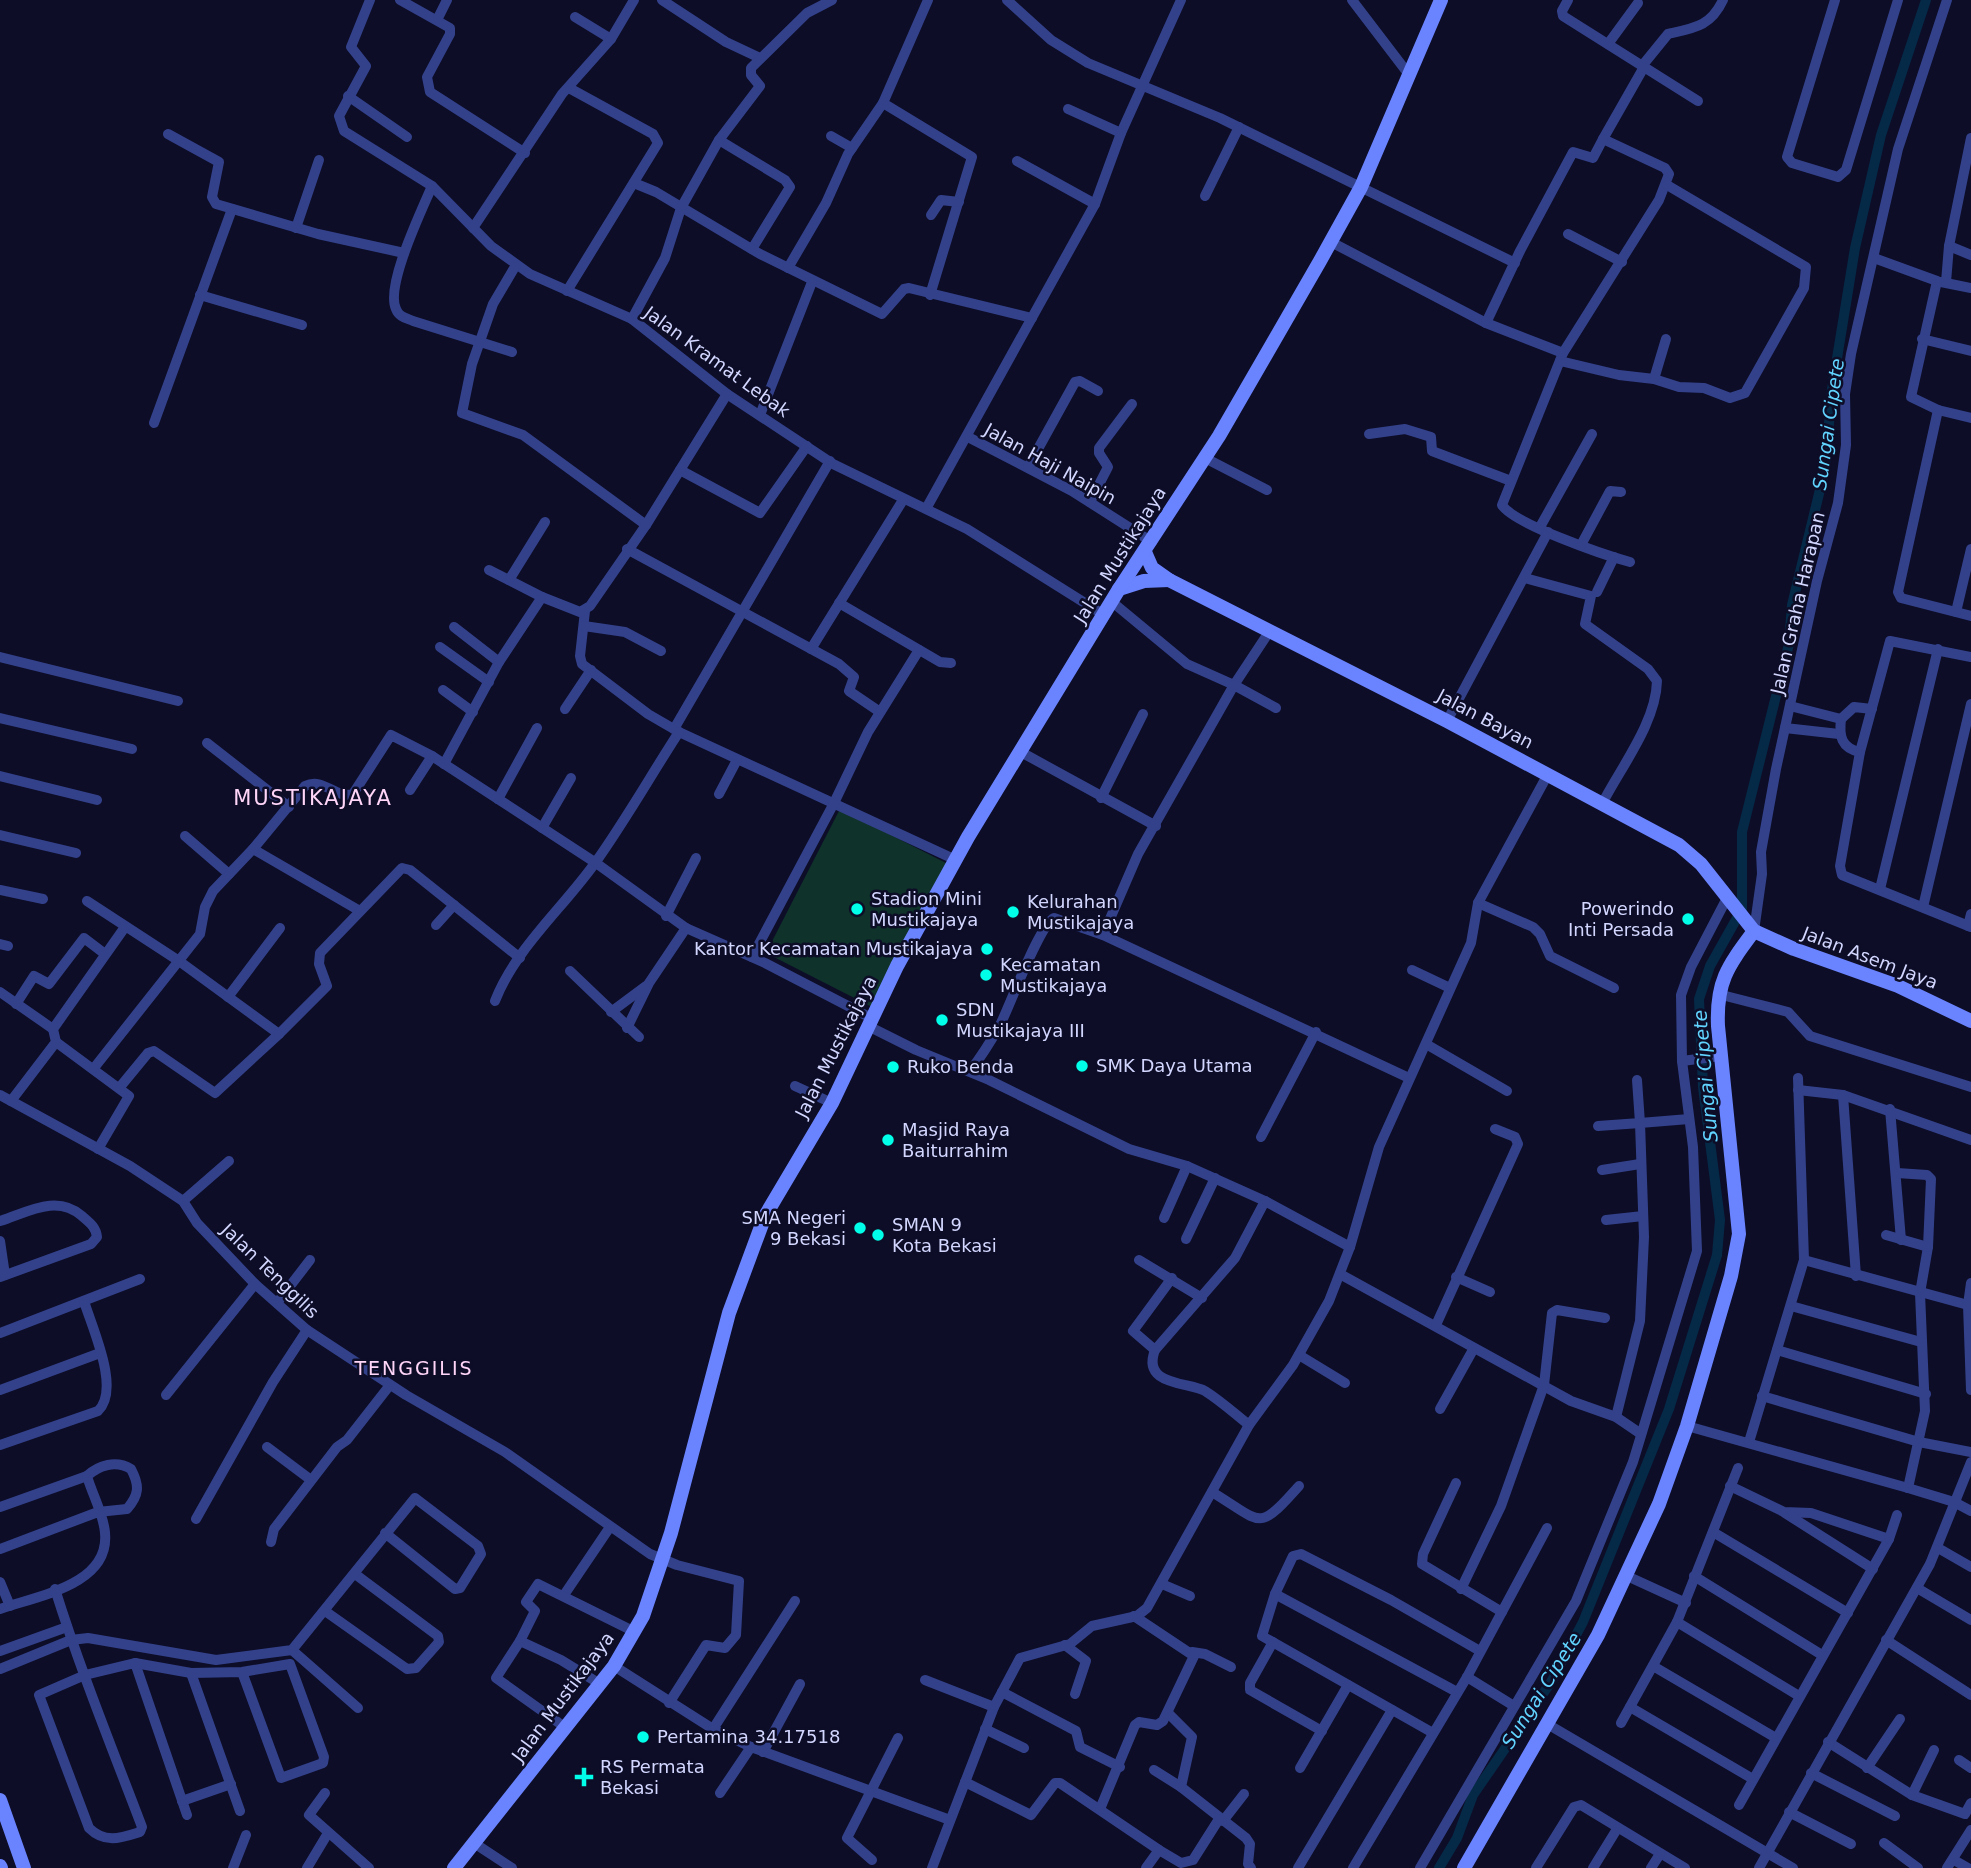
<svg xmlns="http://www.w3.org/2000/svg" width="1971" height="1868" font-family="'DejaVu Sans',sans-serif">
<rect width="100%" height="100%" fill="#0d0d27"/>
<path fill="#0f322a" d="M840 809 948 864 874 1008 766 953Z"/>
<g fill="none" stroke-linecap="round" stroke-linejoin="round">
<path stroke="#052a48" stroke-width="10" d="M1439 1868 1457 1838 1473 1795 1551 1682 1583 1622 1669 1409 1717 1255 1720 1220 1703 1087 1699 999 1710 966 1742 909V832L1789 644 1792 605 1825 469 1832 389 1855 248 1881 135 1926 0"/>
<g stroke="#33418b" stroke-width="10">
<path d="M370 0 351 47 366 66 339 116 344 131 432 186 491 246 530 274 632 319 727 394 833 464 967 529 1104 615"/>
<path d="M400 0 450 28V34L427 77 430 92 525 153"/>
<path d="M662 0 726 42 760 58"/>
<path d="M928 0 883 103 972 157 930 295"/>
<path d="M1007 0 1051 40 1088 63 1220 118 1515 263"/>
<path d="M1352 0 1410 76"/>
<path d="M1568 0 1562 11 1563 16 1644 67 1603 139 1665 168 1669 174 1659 200 1563 353 1502 505C1514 524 1604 555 1630 562"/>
<path d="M1835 0 1787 157 1792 163 1838 177 1846 170 1898 0"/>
<path d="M575 17 611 39"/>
<path d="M438 18 447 0"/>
<path d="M1608 44 1638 3"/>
<path d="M1642 66 1668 34C1695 28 1711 26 1723 0"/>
<path d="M1644 67 1698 101"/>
<path d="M348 96 407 137"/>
<path d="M1068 109 1121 133"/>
<path d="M168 134 219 162 212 197 216 204 318 234 404 253"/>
<path d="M831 136 852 148"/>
<path d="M719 140 785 180 790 187 752 249"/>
<path d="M1017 161 1095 204"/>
<path d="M634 183 656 192 760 254 882 314 904 289 909 288 1032 318"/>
<path d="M432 186C422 210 385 286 396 309 399 317 406 318 413 321L512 352"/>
<path d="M1205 196 1239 127"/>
<path d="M931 215 941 200 959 202"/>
<path d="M296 228 319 160"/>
<path d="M473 228 562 94 611 39 634 0"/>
<path d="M1568 234 1622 262"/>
<path d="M1331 242 1486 323 1563 353"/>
<path d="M1949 246 1971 255"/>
<path d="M1874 258 1937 281 1911 397 1938 410 1971 418"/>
<path d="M516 265 493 304 472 364 462 413 523 435 646 525"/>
<path d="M788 268 826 203 848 154 883 103"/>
<path d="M1941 282 1971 288"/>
<path d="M1946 282 1949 246 1971 138"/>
<path d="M567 291 658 143 653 134 569 88"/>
<path d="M200 295 302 325"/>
<path d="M632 319 665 258 681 208 719 140 760 86 751 75V68L807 13 832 0"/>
<path d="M1486 323 1520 251 1573 152 1593 158 1603 139"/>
<path d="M1922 339 1971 351"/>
<path d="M1560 361 1619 375 1654 379 1679 387 1704 388 1730 398 1745 393 1804 288 1806 267 1667 185"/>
<path d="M1654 379 1666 339"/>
<path d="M1938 410 1898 592 1901 598 1971 616"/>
<path d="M760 415 812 282"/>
<path d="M154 423 232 209"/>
<path d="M1369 434 1405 429 1431 437 1432 451 1511 481"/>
<path d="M968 437 1072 491 1152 542"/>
<path d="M1205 458 1267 490"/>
<path d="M1028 467 1075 382 1080 381 1098 391"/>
<path d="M680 470 760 513 807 446"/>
<path d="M1090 502 1108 467 1099 453V448L1132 404"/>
<path d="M927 507 1095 204 1121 133 1181 0"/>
<path d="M1540 527 1592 434"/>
<path d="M1581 545 1610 491 1621 492"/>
<path d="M627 549 839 664 854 677 849 691 880 712"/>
<path d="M489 570 542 597"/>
<path d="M1525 578 1591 596 1585 624 1648 669 1657 681C1656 723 1621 767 1602 804"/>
<path d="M509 580 545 522"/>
<path d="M1597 592 1614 557"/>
<path d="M1111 601 1187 664 1234 685 1269 632"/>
<path d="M839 603 940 662 951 663"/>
<path d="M585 611 580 656 582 664 648 714 679 732 956 860"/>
<path d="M1956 612 1971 549"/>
<path d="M584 626 625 632 661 651"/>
<path d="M454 627 499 662"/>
<path d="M440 647 489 682"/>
<path d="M811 649 903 500"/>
<path d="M0 657 178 701"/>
<path d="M1971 657 1890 641 1860 752 1840 866 1842 875 1971 927"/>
<path d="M443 690 473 712"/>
<path d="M1790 706 1841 719"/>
<path d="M565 709 591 670"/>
<path d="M0 718 132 749"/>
<path d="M1447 721 1548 532"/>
<path d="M1785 728 1839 734"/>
<path d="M674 729 830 461"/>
<path d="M207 743 289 807"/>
<path d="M1019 751 1156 826"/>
<path d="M1860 752C1841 748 1839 736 1841 719L1854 707 1872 709"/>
<path d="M444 764 499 662 542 597 580 612 590 606 646 525 727 394"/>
<path d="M0 776 97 800"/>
<path d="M410 790 432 756"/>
<path d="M719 794 737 760"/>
<path d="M1101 798 1143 714"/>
<path d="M498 799 537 728"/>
<path d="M542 828 571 778"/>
<path d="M0 835 76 853"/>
<path d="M185 836 229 874"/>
<path d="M253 849 360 911"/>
<path d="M1880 889 1938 649"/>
<path d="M0 890 43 899"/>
<path d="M87 901 179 961 279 1034 215 1093 154 1051 148 1053 120 1087"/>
<path d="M1478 903 1533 927 1540 934 1550 956 1614 988"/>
<path d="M1923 907 1971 704"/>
<path d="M666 916 696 858"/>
<path d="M436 925 454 905"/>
<path d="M1968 926 1971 914"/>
<path d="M1754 931 1762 874 1761 852 1776 769 1817 581 1838 503 1846 445 1845 394 1851 354 1898 149 1947 0"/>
<path d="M1103 935 1138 854 1234 685 1276 708"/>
<path d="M0 944 8 946"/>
<path d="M752 957 834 803 868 732 919 650"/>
<path d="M1412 970 1450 988"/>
<path d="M570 971 639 1037"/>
<path d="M0 992 53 1029"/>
<path d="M1718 994 1788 1012 1810 1036 1971 1087"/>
<path d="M228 997 280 928"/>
<path d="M495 1001C515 949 563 908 595 863 625 821 651 775 679 732"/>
<path d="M16 1004 34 976 49 984 84 938 105 954"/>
<path d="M611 1012 646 986"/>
<path d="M870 1027 916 1050 989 1080 1129 1149 1187 1166 1265 1201 1350 1247"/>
<path d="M627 1028 649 983 686 928"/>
<path d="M279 1034 327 986 319 964 320 953 402 868 410 870 520 958"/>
<path d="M56 1042 129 1096 98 1149"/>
<path d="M1426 1044 1507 1091"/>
<path d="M1682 1061 1721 1056"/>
<path d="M94 1068 200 934 205 907 213 891 253 849 305 786C324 777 335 799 353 794L391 735 432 756 498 799 596 863 686 928 765 963 873 1019"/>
<path d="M970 1071C981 1057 991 1041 1000 1025 1010 1006 1039 925 1054 918L1103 935 1409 1078"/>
<path d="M795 1086 832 1103"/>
<path d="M1798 1090 1843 1095 1971 1140"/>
<path d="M0 1095 130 1166 183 1201 197 1223 255 1284 307 1330 406 1395 505 1452 650 1554 677 1565 739 1581 736 1635 725 1648 706 1645 669 1703"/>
<path d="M1843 1095 1856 1276"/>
<path d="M11 1101 56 1042 53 1029 125 927"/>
<path d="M1890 1109 1901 1240"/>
<path d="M1598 1126 1640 1123 1637 1080"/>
<path d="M1261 1137 1316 1032"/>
<path d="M1602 1170 1640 1164"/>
<path d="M1897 1173 1927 1175 1931 1179 1928 1247 1920 1293 1925 1411 1908 1488"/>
<path d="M183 1201 229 1161"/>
<path d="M1164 1218 1187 1166"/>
<path d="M1606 1220 1643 1216"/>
<path d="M0 1221C28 1212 57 1194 82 1216 90 1223 96 1227 97 1237L91 1244 0 1277"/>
<path d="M1886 1235 1928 1247"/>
<path d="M1186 1239 1215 1178"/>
<path d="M0 1241 5 1275"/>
<path d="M1139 1260 1202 1298"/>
<path d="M1804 1260 1968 1305"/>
<path d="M1340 1274 1571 1401 1616 1417 1641 1434"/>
<path d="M1456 1277 1490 1292"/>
<path d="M1172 1278 1133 1331 1155 1350 1235 1258 1265 1201"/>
<path d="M1971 1283 1968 1305 1971 1390"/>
<path d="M277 1303 310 1260"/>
<path d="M1791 1306 1921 1342"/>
<path d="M1436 1325 1518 1144 1515 1137 1495 1129"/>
<path d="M0 1333 140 1279"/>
<path d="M1155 1350C1141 1386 1189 1382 1205 1391 1221 1401 1235 1414 1249 1425"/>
<path d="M1777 1350 1926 1394"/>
<path d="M1299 1355 1345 1383"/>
<path d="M0 1390 100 1353"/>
<path d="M166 1395 255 1284"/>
<path d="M1762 1396 1919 1442 1971 1452"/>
<path d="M1440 1409 1474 1348"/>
<path d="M1616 1417 1640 1321 1644 1237 1640 1123 1689 1119"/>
<path d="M1687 1426 1908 1488 1954 1502 1971 1511"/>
<path d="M1749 1442 1804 1260 1798 1078"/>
<path d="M0 1445 98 1411C121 1389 92 1328 84 1301"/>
<path d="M267 1447 311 1480"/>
<path d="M1456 1483 1423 1554 1422 1564 1502 1612"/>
<path d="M1730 1486 1784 1512 1811 1513 1889 1539 1739 1805"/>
<path d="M1212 1492C1263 1523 1257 1533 1299 1486"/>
<path d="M0 1507 87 1476"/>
<path d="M1785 1513 1873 1569"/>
<path d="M196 1519 273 1382 307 1330"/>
<path d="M1713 1532 1848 1613"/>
<path d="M1889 1539 1897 1515"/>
<path d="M271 1542 274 1529 337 1447 347 1440 390 1385"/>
<path d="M1938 1548 1971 1567"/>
<path d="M0 1549 98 1512 127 1509C139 1495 140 1486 131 1469 116 1460 99 1465 87 1476 92 1494 104 1515 105 1533 110 1585 37 1596 0 1609"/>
<path d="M1627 1576 1686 1603"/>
<path d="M1694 1576 1822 1655"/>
<path d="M0 1582 10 1606"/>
<path d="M1162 1584 1190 1596"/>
<path d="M1917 1588 1971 1620"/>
<path d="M55 1589C80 1669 112 1748 142 1827L140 1832C121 1838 105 1844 89 1828L39 1695 85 1675 135 1663 187 1815"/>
<path d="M1461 1589 1501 1506 1544 1385 1552 1313 1557 1310 1605 1318"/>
<path d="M1275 1594 1457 1692"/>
<path d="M564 1595 610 1527"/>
<path d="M325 1611 407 1669 416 1668 439 1642 438 1636 355 1574"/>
<path d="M1677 1622 1799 1696"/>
<path d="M1886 1640 1971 1695"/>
<path d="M520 1641 535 1611 526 1602 538 1584 635 1632"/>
<path d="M1273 1642 1250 1683V1690L1322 1731"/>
<path d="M1065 1645 1086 1661 1075 1694"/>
<path d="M292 1650 358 1708"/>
<path d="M0 1651 67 1627"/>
<path d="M1192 1652 1205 1654 1231 1667"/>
<path d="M135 1663 191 1673 242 1672 290 1664 324 1757 323 1763 281 1778 242 1672"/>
<path d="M614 1666 713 1729 751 1747 950 1820"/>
<path d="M1653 1666 1776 1738"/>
<path d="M0 1669 71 1640 88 1638 216 1660 292 1650 415 1498 478 1546 481 1554 460 1588 455 1589 385 1533"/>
<path d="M191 1673 240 1811"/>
<path d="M1467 1677 1514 1706"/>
<path d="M925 1680 994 1707"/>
<path d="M1002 1692 1076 1731 1080 1747 1120 1767"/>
<path d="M1630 1707 1753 1779"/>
<path d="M1168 1713 1192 1737 1181 1787 1246 1838 1250 1844 1248 1864 1251 1868"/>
<path d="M1621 1723 1677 1622 1738 1468"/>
<path d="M1549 1725 1793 1868"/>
<path d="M566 1728 496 1678 520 1641 561 1660 600 1684"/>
<path d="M713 1729 795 1601"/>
<path d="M985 1729 1024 1748"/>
<path d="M1433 1733 1262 1636 1275 1594 1293 1556 1301 1554 1391 1600 1480 1651"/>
<path d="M1828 1742 1912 1795 1965 1814 1971 1803"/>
<path d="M763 1752 800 1684"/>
<path d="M1959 1760 1971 1768"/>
<path d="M1300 1768 1348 1685"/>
<path d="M1867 1768 1900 1719"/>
<path d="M1154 1770 1181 1787"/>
<path d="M1811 1773 1895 1816"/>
<path d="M965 1782 1031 1815 1055 1783H1060L1159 1850"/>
<path d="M325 1793 309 1815 369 1868"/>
<path d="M720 1793 751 1747"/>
<path d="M1912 1795 1934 1750"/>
<path d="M182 1801 231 1784"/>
<path d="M1100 1809 1135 1725 1139 1722 1157 1725 1163 1721 1194 1656 1134 1616"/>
<path d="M1789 1812 1851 1844"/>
<path d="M1223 1821 1244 1794"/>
<path d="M474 1843 512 1868"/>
<path d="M1884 1843 1918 1868"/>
<path d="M872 1860 847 1838 898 1738"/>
<path d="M1954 1860 1968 1868"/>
<path d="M233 1868 246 1835"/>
<path d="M307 1868 328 1833"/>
<path d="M932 1868 994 1707 1020 1658 1070 1644 1092 1626 1137 1616 1147 1608 1249 1425 1293 1365 1329 1301 1350 1247 1379 1147 1471 943 1478 903 1548 774"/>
<path d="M1146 1868 1159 1850 1181 1863 1193 1860 1219 1819"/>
<path d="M1298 1868 1392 1710"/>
<path d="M1353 1868 1467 1677 1547 1528"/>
<path d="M1420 1868 1576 1601 1633 1462 1697 1251 1693 1147 1682 1061 1681 995 1691 967 1727 898"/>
<path d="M1536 1868 1574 1807 1581 1805 1685 1868"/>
<path d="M1593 1868 1617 1829"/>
<path d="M1651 1868 1660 1854"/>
<path d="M1759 1868 1930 1564 1971 1462"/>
<path d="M1947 1868 1971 1830"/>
</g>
<g stroke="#6a83ff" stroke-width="14">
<path d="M1145 552 1152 568 1169 580 1447 721 1679 845 1701 864 1754 931 1794 949 1898 986 1971 1021"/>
<path d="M1119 589 1144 581 1169 580"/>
<path d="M0 1800 24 1868"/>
<path d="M0 1866 1 1868"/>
<path d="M454 1868 614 1666 643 1616 671 1533 729 1313 765 1216 832 1103 897 966 968 837 1119 589 1219 436 1320 261 1361 187 1441 0"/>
<path d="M1464 1868 1598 1635 1659 1504 1687 1426 1731 1276 1739 1234 1718 1026C1716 981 1728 966 1754 931"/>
</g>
</g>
<g fill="#00fee8" stroke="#0d0d27" stroke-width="2.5">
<circle cx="857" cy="909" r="7"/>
<circle cx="1013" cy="912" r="7"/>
<circle cx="1688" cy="919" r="7"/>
<circle cx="987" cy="949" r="7"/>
<circle cx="986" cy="975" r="7"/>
<circle cx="942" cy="1020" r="7"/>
<circle cx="1082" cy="1066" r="7"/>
<circle cx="893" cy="1067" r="7"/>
<circle cx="888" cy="1140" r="7"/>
<circle cx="860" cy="1228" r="7"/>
<circle cx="878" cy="1235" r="7"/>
<circle cx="643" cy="1737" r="7"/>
<path d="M580.5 1766.5h7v7h7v7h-7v7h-7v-7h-7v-7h7z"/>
</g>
<g text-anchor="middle" stroke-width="5" stroke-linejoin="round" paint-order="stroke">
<g font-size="18" fill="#d3d7ff" stroke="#0d0d27">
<text transform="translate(717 362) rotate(36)" y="6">Jalan Kramat Lebak</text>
<text transform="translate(1050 464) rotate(29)" y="6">Jalan Haji Naipin</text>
<text transform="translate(1120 555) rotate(-58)" y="6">Jalan Mustikajaya</text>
<text transform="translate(1798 603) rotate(-77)" y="6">Jalan Graha Harapan</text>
<text transform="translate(1485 719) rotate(28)" y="6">Jalan Bayan</text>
<text transform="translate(1870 958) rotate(21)" y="6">Jalan Asem Jaya</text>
<text transform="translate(836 1047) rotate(-63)" y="6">Jalan Mustikajaya</text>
<text transform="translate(270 1271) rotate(44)" y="6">Jalan Tenggilis</text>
<text transform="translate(563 1697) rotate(-53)" y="6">Jalan Mustikajaya</text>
</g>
<g font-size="18" fill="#d3d7ff" stroke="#0d0d27" text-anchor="start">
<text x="871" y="905">Stadion Mini<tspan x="871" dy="21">Mustikajaya</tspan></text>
<text x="1027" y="908">Kelurahan<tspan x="1027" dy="21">Mustikajaya</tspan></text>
<text x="1674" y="915" text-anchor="end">Powerindo<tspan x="1674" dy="21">Inti Persada</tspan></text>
<text x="973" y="955" text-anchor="end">Kantor Kecamatan Mustikajaya</text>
<text x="1000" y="971">Kecamatan<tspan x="1000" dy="21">Mustikajaya</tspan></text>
<text x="956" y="1016">SDN<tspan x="956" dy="21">Mustikajaya III</tspan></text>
<text x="1096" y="1072">SMK Daya Utama</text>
<text x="907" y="1073">Ruko Benda</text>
<text x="902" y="1136">Masjid Raya<tspan x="902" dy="21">Baiturrahim</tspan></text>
<text x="846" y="1224" text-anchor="end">SMA Negeri<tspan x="846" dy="21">9 Bekasi</tspan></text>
<text x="892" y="1231">SMAN 9<tspan x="892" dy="21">Kota Bekasi</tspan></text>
<text x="657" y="1743">Pertamina 34.17518</text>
<text x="600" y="1773">RS Permata<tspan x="600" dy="21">Bekasi</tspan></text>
</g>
<g font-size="19" font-style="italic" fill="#61d4ff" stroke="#0d0d27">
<text transform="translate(1828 424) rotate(-82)" y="7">Sungai Cipete</text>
<text transform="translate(1705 1076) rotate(-95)" y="7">Sungai Cipete</text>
<text transform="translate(1541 1690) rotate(-58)" y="7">Sungai Cipete</text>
</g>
<g font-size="19" letter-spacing="2" fill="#ffd5f8" stroke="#0d0d27">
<text x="414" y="1375">TENGGILIS</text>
</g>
<g font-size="21" letter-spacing="2" fill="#ffd5f8" stroke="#0d0d27">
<text x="313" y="805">MUSTIKAJAYA</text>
</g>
</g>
</svg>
